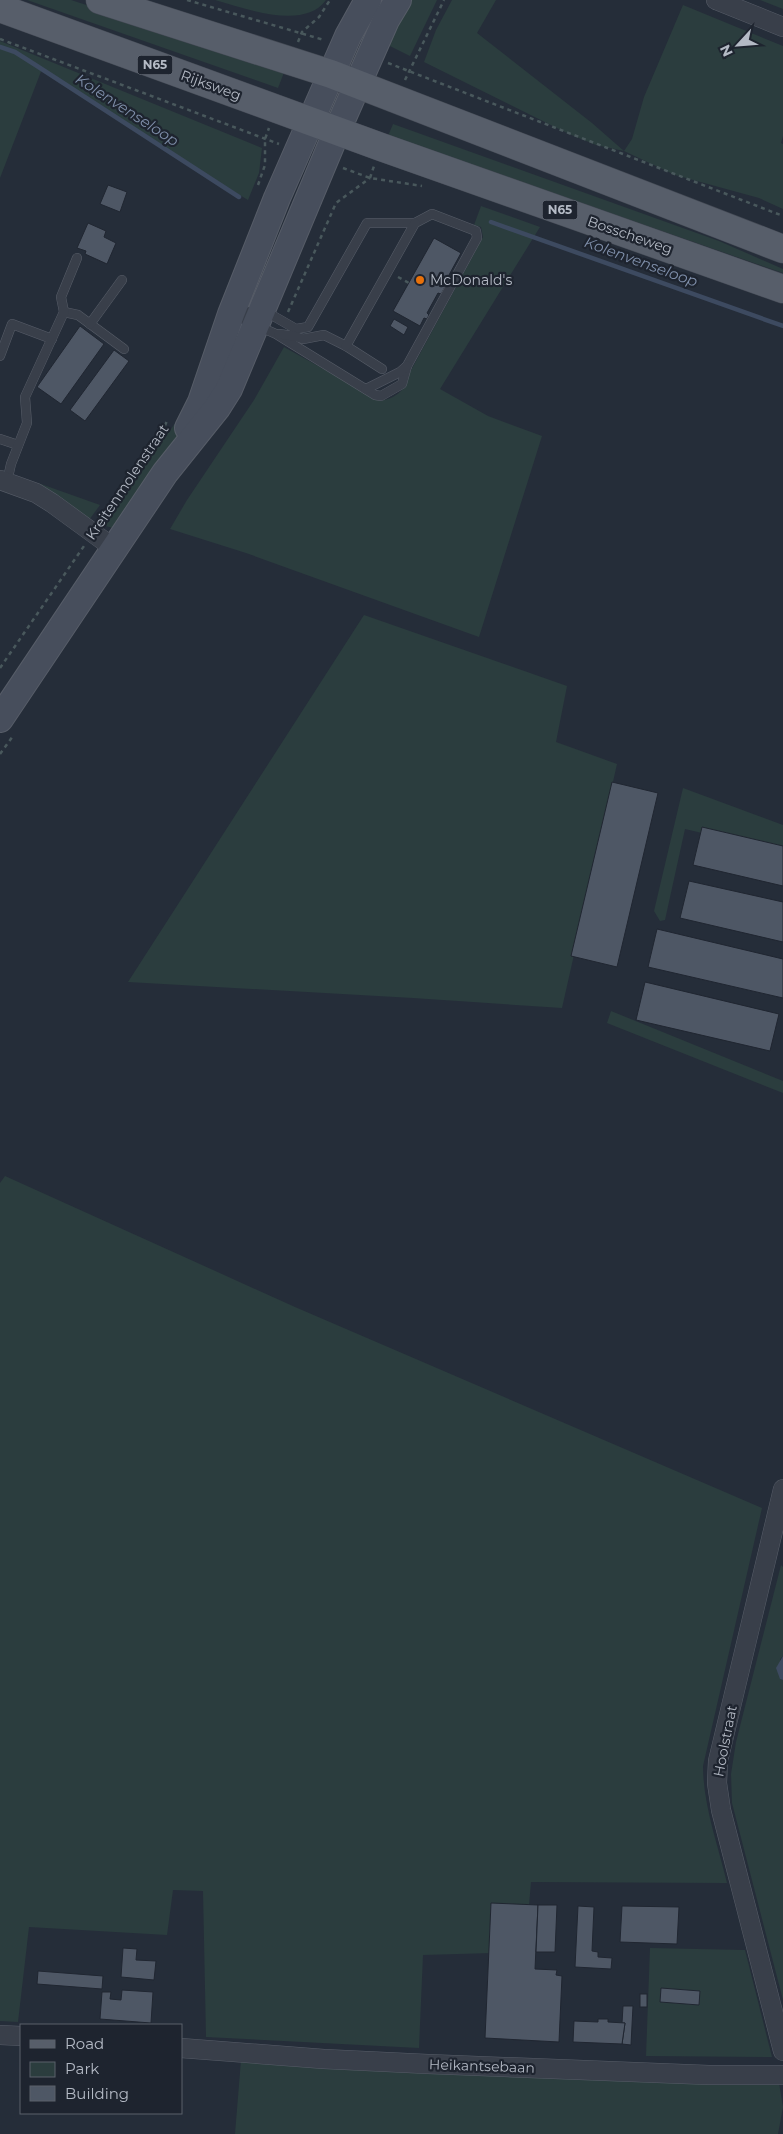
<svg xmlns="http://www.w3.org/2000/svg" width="783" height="2134" font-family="Montserrat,sans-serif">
<rect width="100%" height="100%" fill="#252d39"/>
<g fill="#2b3d3e">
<path d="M27 0H71L285 70 278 88Z"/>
<path d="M215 0H326C304 31 244 8 215 0Z"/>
<path d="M407 0H437L410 56 390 46 385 39Z"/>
<path d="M452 0H496L477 33 592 123 624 151 632 139 644 97 683 5 783 46V136L781 143 783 144V209L759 198 675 175 624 151 596 145 569 134 424 62 436 30Z"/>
<path d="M760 0H783V9Z"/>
<path d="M0 41 262 148 259 173 248 200 152 142 42 69 0 178Z"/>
<path d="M393 124 719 241 783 269V273L388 136Z"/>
<path d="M481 206 540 227 440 389 488 416 542 436 479 637 246 553 170 529 187 500 254 400 284 347 379 400C393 402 409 387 409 374L483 237 481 227 474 225Z"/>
<path d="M199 390 176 438 113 528 102 525Z"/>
<path d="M38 483 100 505 89 520Z"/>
<path d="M364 615 567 686 556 742 617 764 562 1008 413 998 128 982Z"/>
<path d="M683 788 783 825V852L685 829 665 920 660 921 654 911Z"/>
<path d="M611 1011 783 1081V1093L607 1023Z"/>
<path d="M5 1176 295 1307 762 1508 703 1766C703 1805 718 1845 727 1883L531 1882 525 1952 423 1955 419 2048 206 2037 203 1891 173 1890 167 1935 29 1927 18 2022 0 2021V1183Z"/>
<path d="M781 1565 783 1567V1656L780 1659V1679L783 1680V2000L732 1803 731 1774 736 1742Z"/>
<path d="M650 1948 745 1950 772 2057 646 2056Z"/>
<path d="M241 2060 779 2083 783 2107 778 2134H235Z"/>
</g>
<path fill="#3d4a60" d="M783 1656V1680L780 1679 776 1668Z"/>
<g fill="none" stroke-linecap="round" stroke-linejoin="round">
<g stroke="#3d4a60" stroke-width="4.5">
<path d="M0 47 15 52 37 66 239 197"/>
<path d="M491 222 783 326"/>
</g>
</g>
<g fill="#4e5765" stroke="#202631">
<path d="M108 185 127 192 120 212 100 204Z"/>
<path d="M88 223 106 231 104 237 116 243 107 264 85 254 86 251 77 248Z"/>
<path d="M434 238 461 253 443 286 445 287 441 294 438 293 427 313 429 315 427 319 424 318 420 326 393 311Z"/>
<path d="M394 319 408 327 404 335 390 326Z"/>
<path d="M80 326 104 344 61 404 37 387Z"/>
<path d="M114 350 129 361 85 421 70 410Z"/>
<path d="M612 782 658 793 617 967 571 956Z"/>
<path d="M702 827 783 846V886L693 865Z"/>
<path d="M689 881 783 902V942L680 918Z"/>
<path d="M657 929 783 959V998L648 967Z"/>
<path d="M645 982 779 1014 770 1051 636 1020Z"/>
<path d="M491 1903 538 1905 535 1969 557 1970 556 1975 562 1976 559 2042 485 2038Z"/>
<path d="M538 1905H557L555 1952H536Z"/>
<path d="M578 1906 594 1907 592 1951 598 1952V1957L612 1958 611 1969 575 1967Z"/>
<path d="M622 1906 679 1907 677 1944 620 1942Z"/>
<path d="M123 1948 137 1949 136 1960 156 1961 154 1980 121 1977Z"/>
<path d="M38 1971 103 1976 102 1989 37 1984Z"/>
<path d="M661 1988 700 1991 699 2005 660 2002Z"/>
<path d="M122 1990 153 1992 151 2023 100 2019 102 1992H111L110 1999 121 2000Z"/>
<rect x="640" y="1994" width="7" height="13"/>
<path d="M623 2006H633L631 2045 622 2044 625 2023H622Z"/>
<path d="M598 2019H608V2022L625 2023 622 2044 573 2042 574 2021 598 2022Z"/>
</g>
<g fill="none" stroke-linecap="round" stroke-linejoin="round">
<defs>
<g id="lane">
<path d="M432 214 476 231 477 238 407 366 402 384 381 396 375 395 276 334 231 314 263 310 296 329 308 327 367 223H415Z"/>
<path d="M64 312 78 315 124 349"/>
<path d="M90 324 122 280"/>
<path d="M279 334 294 336 303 339 324 335 346 346 382 369"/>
<path d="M346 346 415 223"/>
<path d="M0 356 12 324 52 339"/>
<path d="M366 389 400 372 407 366"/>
<path d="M0 439 18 445"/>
<path d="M7 482 11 464 27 423 25 397 64 312 61 297 77 258"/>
</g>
<g id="street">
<path d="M716 0 783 27"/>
<path d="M0 480 36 493 52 503 115 549"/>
<path d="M783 1489 718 1761 717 1783 721 1810 783 2051"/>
<path d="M0 2035 21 2036"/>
<path d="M181 2048 324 2059 428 2064 709 2075H783"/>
</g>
<g id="secondary">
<path d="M188 428 201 402 231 314 277 198 348 36 368 0"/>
<path d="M0 719 165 473 217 408 229 389 337 131 386 20 398 0"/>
</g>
<g id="primary">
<path d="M100 0 331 74 783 249"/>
<path d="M0 8 381 147 783 289"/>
</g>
</defs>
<use href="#lane" stroke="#575d68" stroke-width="10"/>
<use href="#street" stroke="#575d68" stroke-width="20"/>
<use href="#secondary" stroke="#575d68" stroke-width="28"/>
<use href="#primary" stroke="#424853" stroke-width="29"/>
<g stroke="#49585c" stroke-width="2.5" stroke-dasharray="4 4" stroke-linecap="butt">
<path d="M187 0 324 40"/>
<path d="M0 39 279 144"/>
<path d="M298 42 302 32 319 17 330 0"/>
<path d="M388 63 783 216"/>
<path d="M405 80 444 0"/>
<path d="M343 168 370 178 422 186"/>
<path d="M370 178 374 166"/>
<path d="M258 185 265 165V139L269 128"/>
<path d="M398 277 409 283"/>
<path d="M288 312 336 203 370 178"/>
<path d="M103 519 162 432 167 421"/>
<path d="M0 668 84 546"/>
<path d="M0 754 13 736"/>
</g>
<use href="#lane" stroke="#393f4a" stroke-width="9"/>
<use href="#street" stroke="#393f4a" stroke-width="19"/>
<use href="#secondary" stroke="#474e5c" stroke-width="26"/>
<use href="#primary" stroke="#575e6a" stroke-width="28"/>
</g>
<circle fill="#e8710a" stroke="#1e242f" stroke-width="2" cx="420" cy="280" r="5"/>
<g text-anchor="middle" stroke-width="4.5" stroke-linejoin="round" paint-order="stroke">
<g fill="#1e242f" stroke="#878d98" stroke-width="1">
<rect x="137.5" y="55.5" width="35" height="19" rx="4"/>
<rect x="542.5" y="200.5" width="35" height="19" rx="4"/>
</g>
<g font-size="12" font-weight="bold" fill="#b4bac5">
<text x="155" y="69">N65</text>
<text x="560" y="214">N65</text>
</g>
<g font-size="14" fill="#b4bac5" stroke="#1e242f">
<text transform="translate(211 85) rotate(20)" y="5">Rijksweg</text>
<text transform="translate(630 235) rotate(19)" y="5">Bosscheweg</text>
<text transform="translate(127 482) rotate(-56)" y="5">Kreitenmolenstraat</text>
<text transform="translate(725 1741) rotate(-79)" y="5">Hoolstraat</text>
<text transform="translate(482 2066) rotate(2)" y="5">Heikantsebaan</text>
</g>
<g font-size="14" fill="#b4bac5" stroke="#1e242f" text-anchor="start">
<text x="430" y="285">McDonald's</text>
</g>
<g font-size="15" font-style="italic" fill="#7f8faa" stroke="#1e242f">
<text transform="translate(127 110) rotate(33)" y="5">Kolenvenseloop</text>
<text transform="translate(641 262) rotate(20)" y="5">Kolenvenseloop</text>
</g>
</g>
<rect x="20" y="2024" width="162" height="90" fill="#1e242f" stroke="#5a606b"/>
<rect x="30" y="2040" width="25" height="8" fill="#575e6a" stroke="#5a606b"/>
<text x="65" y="2049" font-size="15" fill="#b4bac5">Road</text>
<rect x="30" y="2062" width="25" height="15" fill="#2b3d3e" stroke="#5a606b"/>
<text x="65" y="2074" font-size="15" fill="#b4bac5">Park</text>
<rect x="30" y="2086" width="25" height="15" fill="#4e5765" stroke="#5a606b"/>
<text x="65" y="2099" font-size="15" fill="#b4bac5">Building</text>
<g transform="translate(738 45) rotate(244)" stroke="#1e242f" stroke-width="4" paint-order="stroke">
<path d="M0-4L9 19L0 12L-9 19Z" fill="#b4bac5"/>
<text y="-8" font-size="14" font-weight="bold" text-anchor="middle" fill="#b4bac5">N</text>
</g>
</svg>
